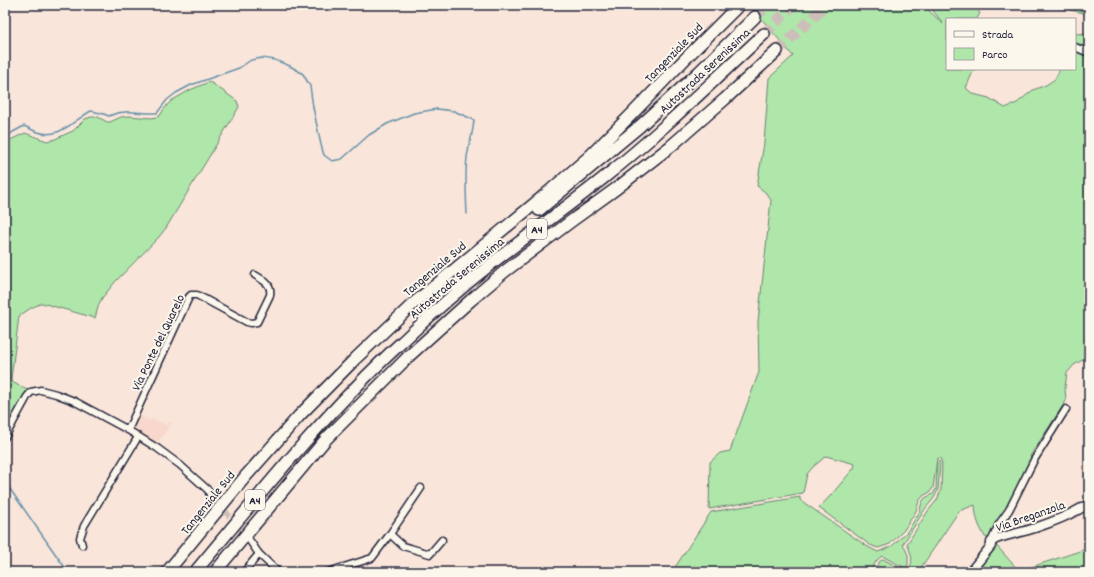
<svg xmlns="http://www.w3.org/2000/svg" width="1094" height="577" font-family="Dekko,sans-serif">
<rect width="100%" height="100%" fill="#f9e5d9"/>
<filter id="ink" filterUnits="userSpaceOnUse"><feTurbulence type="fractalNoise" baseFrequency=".025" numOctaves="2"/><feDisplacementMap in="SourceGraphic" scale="8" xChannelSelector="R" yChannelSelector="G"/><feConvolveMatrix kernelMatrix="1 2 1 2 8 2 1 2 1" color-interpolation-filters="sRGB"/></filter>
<g filter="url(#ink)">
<path fill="#f8d8cc" d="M136 413 150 421 151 418 158 422 159 421 167 425 170 421 172 422 159 441 158 446 129 430Z"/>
<g fill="#afe6a9" stroke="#688472">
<path d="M749 5H923L943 24 929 5H976L975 8 980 13 977 19H947V69H974L966 88 973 94 989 98 1005 108 1017 103 1033 90 1046 85 1055 79 1060 69H1075V34L1089 33V74L1085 91 1088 104 1089 105V358L1084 359 1074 365 1067 373 1065 387 1066 401 1030 456 1034 460 992 539 985 537C978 524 976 520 975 505L959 511 918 572H873L879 562 883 559 905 571C916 566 911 553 907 544L928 511 937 500 941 490 942 463 940 458 937 459 933 488 930 492 923 496 919 501 916 511 904 530 890 544 878 548 870 545 819 508 831 495 854 468 855 464 826 456 813 467 807 474 803 493 709 509 710 462 720 453 730 451 759 372 758 322 771 200 765 192 757 186 764 143 769 78 793 56 759 16Z"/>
<path d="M1046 5H1089V14Z"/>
<path d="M209 82 213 84 237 101 239 107 166 228 158 238 116 281 102 298 99 304 95 318 42 303 31 308 19 316 11 379 12 382 31 392 16 418 10 415 5 422V144L8 141 25 133 47 141 53 140 66 134 73 131 85 119 91 117H98L107 122H110L121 117 129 116 151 118 158 117 161 114 164 109 171 101 190 90Z"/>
<path d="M939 461 940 463 938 490 934 498 925 509 903 544 908 555V565L905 568 882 556 877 560 869 572H672L700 529 711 512 800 497V500L868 547 878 552 892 546 907 532 919 513 922 502 925 498 933 494 936 489 937 463Z"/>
<path d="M996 545 1019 571 1089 548V572H979L977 569 993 550Z"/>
</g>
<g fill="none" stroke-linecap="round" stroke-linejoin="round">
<g stroke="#6691ab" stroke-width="1.5">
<path d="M5 139 13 132 24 126C29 128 33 131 38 132 59 140 74 120 91 111L101 113 109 116C125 108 140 114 157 113L167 100 176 93 191 85 239 68 251 60 262 58 275 60 290 66 303 74 310 86 313 107 321 145 324 155 332 161 342 159 369 135 387 124 414 113 437 109 454 111 474 120C473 133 469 145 467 157 465 176 466 195 467 214"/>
<path d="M5 482 68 572"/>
</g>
<path stroke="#cebeb9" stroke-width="6" stroke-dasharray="6 3" stroke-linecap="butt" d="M220 505 246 536"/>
<g stroke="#cebeb9" stroke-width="11" stroke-dasharray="11 5.5" stroke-linecap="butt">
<path d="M755 17 768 5"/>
<path d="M764 34 793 5"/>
<path d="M777 51 826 5"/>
</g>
<defs>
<g id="street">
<path d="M1075 47 1089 53"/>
<path d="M128 430 189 297 191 295H197L247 322 251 323 257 322 270 295C272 284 264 281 255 275"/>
<path d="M5 437 27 397 31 392 41 390 56 394 74 401 128 430 157 448 180 465 208 490 210 495 215 499"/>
<path d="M390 534 421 488"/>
<path d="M250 541 259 554 278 572"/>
<path d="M991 542 999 524 1009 510 1034 460 1066 409"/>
<path d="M82 545 80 538 84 526 138 437"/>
<path d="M244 572 259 554"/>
<path d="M328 572 372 558 390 534 403 546 430 554 442 540"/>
</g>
<path id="secondary" d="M970 572 991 546V542L996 539C1008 535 1022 532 1035 528 1053 522 1072 514 1089 504"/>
<g id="highway">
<path d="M539 210 640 126 698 73 755 17"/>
<path d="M167 572 245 477 299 416 356 358 414 303 545 195 590 156 631 115 685 59 739 5"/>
<path d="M195 572C261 493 325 413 401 343 431 314 463 286 496 260 532 232 570 205 606 176 661 132 712 82 764 34"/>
<path d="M215 572 326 439 410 355 471 300 504 272 570 222 617 188 671 146 725 99 777 51"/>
</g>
</defs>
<use href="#street" stroke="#22223b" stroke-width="9"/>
<use href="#secondary" stroke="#22223b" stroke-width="11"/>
<use href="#highway" stroke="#22223b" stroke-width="14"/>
<use href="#street" stroke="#fbf7ec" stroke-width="6"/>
<use href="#secondary" stroke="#fbf7ec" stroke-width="8"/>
<use href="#highway" stroke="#fbf7ec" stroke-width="11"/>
</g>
</g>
<g text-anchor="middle" stroke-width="4" stroke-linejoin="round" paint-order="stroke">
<g fill="#fbf7ec" stroke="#636270" stroke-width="1">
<rect x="527" y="219" width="20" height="20" rx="3"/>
<rect x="245" y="490" width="20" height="20" rx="3"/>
</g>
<g font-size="12" font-weight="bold" fill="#22223b">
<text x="537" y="233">A4</text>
<text x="255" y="504">A4</text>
</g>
<g font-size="13" fill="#22223b" stroke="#fbf7ec">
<text transform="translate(673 52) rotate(-46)" y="5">Tangenziale Sud</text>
<text transform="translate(704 70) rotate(-43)" y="5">Autostrada Serenissima</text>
<text transform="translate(434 268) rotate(-40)" y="5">Tangenziale Sud</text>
<text transform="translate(456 277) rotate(-40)" y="5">Autostrada Serenissima</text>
<text transform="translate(157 342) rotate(-64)" y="5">Via Ponte del Quarelo</text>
<text transform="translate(207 502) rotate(-51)" y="5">Tangenziale Sud</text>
<text transform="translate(1030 515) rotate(-19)" y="5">Via Breganzola</text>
</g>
</g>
<rect width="1094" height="577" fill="none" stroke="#fbf7ec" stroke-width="20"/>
<rect x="10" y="10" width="1074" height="557" fill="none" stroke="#22223b" stroke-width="1.5" filter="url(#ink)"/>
<rect x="946" y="18" width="130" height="52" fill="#fbf7ec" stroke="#a4a2a5"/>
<rect x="954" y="31" width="20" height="6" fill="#fbf7ec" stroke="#a4a2a5"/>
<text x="982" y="38" font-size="12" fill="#22223b">Strada</text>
<rect x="954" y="48" width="20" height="12" fill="#afe6a9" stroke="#a4a2a5"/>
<text x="982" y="58" font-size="12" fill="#22223b">Parco</text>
</svg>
